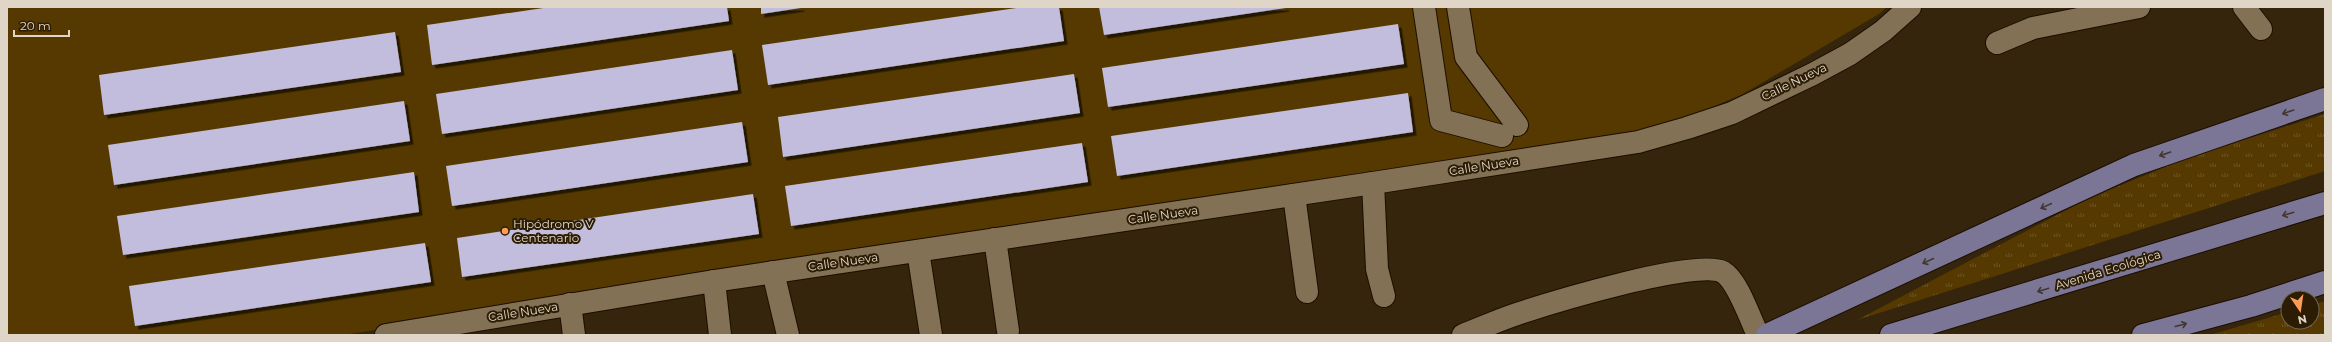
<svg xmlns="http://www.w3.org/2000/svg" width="2332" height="342" font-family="Montserrat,sans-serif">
<defs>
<pattern id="grass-tufts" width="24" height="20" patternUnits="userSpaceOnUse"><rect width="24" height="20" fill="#553900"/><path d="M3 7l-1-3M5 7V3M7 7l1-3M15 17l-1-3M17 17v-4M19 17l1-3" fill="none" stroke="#6d5524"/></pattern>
<filter id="shadow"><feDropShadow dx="3.5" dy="3.5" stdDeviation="0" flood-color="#0009"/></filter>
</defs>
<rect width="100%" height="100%" fill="#35250c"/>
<g fill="url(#grass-tufts)">
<path d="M2325 114V171L1857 320 2087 199 2187 158Z"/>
<path d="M2325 301V335H2210L2288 312V322H2312V305Z"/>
</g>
<path fill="#553900" d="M7 7H1887L1879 14 1743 94 1663 128 343 335H7Z"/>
<g fill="#c3bddd" filter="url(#shadow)">
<path d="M550 7H727L729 21 432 65 427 25Z"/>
<path d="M761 7H801V8L761 14Z"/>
<path d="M1023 7H1059L1064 41 768 85 762 45Z"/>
<path d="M1099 7H1286V8L1104 35Z"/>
<path d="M1398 24 1404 64 1108 107 1102 68Z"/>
<path d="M395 32 401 72 104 115 99 75Z"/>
<path d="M732 50 738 90 442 134 436 94Z"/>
<path d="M1074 74 1080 113 783 157 778 117Z"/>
<path d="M1408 93 1413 132 1117 176 1111 136Z"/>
<path d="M404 101 410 141 114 185 108 145Z"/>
<path d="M742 122 748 162 452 206 446 166Z"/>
<path d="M1082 143 1088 182 791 226 785 186Z"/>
<path d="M414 172 419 212 123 255 117 216Z"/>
<path d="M753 194 759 234 462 277 457 238Z"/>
<path d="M425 243 431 282 135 326 129 286Z"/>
</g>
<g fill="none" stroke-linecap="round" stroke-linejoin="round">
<defs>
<g id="minor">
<path d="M1424 7 1441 120 1502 136"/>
<path d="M1458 7 1466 57 1517 125"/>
<path d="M2244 7 2261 29"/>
<path d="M1997 43 2033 28 2139 7"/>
<path d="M1373 183 1377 269 1384 296"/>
<path d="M1294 195 1307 292"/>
<path d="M995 239 1008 331"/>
<path d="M918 251 931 335"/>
<path d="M773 272 788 335"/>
<path d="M714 281 720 335"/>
<path d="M570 304 574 335"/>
<path d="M386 335 714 281 1373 183 1638 142 1687 128 1732 113 1813 74 1850 54 1883 31 1910 7"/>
<path d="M1463 335C1481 328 1499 320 1517 314 1550 303 1697 258 1723 272 1738 281 1750 319 1758 335"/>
</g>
<g id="major">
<path d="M1767 335 2134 165 2325 99"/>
<path d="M1891 335 2325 203"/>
<path d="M2143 335 2251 306 2325 282"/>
</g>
</defs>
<use href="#minor" stroke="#1c0e00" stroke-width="24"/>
<use href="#major" stroke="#1c0e00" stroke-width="24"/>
<use href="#minor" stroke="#837156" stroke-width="22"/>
<use href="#major" stroke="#7b7696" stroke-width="22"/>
</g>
<defs><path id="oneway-shaft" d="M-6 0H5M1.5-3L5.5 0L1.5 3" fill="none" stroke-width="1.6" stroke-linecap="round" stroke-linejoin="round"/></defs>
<g stroke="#43372f">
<use href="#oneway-shaft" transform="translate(2288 112) rotate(161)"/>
<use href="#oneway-shaft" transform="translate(2165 154) rotate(161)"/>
<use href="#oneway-shaft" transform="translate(2046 206) rotate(155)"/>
<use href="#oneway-shaft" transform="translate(2288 214) rotate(163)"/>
<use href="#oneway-shaft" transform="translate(1928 261) rotate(155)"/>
<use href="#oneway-shaft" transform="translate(2043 290) rotate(163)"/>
<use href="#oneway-shaft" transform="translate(2181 325) rotate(-15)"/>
</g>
<circle fill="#fe9c58" stroke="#2b1c03" stroke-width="1.5" cx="505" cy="231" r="4"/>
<g text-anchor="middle" stroke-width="4" stroke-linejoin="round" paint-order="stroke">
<g font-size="12" fill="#e0d6c7" stroke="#2b1c03">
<text transform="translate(1794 82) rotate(-26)" y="4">Calle Nueva</text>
<text transform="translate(1484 166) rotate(-9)" y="4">Calle Nueva</text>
<text transform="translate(1163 215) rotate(-8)" y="4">Calle Nueva</text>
<text transform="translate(843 262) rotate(-8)" y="4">Calle Nueva</text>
<text transform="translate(2108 270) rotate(-17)" y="4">Avenida Ecológica</text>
<text transform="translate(523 312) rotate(-9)" y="4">Calle Nueva</text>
</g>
<g font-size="12" fill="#e0d6c7" stroke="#2b1c03" text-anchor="start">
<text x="513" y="228">Hipódromo V<tspan x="513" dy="14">Centenario</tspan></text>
</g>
</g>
<rect width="2332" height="342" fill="none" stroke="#e0d6c7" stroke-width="16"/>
<g transform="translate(2300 310) rotate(167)"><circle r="19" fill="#2b1c03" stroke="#736651"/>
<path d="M0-3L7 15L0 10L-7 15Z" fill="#fe9c58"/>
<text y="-6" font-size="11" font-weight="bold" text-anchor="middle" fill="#e0d6c7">N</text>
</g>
<path d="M14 30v6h55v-6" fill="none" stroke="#e0d6c7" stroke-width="2"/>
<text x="20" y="30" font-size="12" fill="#e0d6c7" stroke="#2b1c03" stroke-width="3" paint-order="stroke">20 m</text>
</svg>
